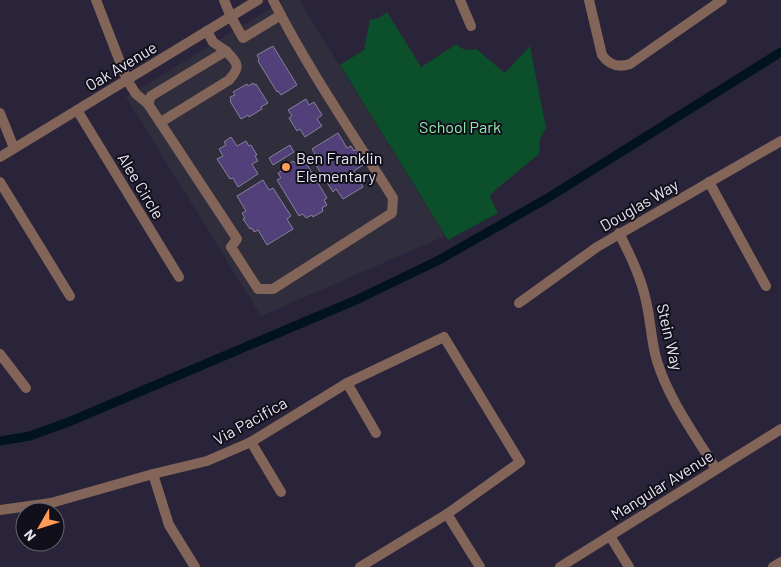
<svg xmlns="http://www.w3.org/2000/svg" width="781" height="567" font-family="Barlow,sans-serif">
<rect width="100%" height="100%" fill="#2a243a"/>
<path fill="#302d3d" d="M284 0H299L445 236 261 316 126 97Z"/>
<path fill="#0b4f2b" d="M387 12 421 67 457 44C462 51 469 50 476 49L505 73 530 46 546 128 540 139 539 154 493 192 490 197 498 213 448 240 340 65 364 50 370 20 379 18Z"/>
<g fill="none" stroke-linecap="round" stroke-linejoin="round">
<path stroke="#00131e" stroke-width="9" d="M0 441 30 436 71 421 356 300 437 261 546 199 781 52"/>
</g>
<g fill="#514079" stroke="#87819b">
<path d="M273 46 297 85 281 95 278 91 277 92 258 61 259 59 257 55Z"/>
<path d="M253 83 254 85 256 84 268 103 261 107 262 109 249 117 248 115 241 119 230 101 231 100 230 97 235 95 233 92 247 84 248 86Z"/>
<path d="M306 99 309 105 314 102 322 115 317 119 322 126 305 137 300 129 297 131 289 118 292 116 288 110Z"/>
<path d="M338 133 347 148 351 146 354 151 356 149 362 159 360 160 363 165 354 171 363 187 343 199 336 189 333 192 314 162 318 159 312 149Z"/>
<path d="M231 137 237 146 246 141 249 146 251 145 257 155 255 156 258 161 252 164 258 174 238 187 233 178 230 179 217 159 223 156 219 149 226 145 224 142Z"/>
<path d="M290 145 294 152 273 165 269 158Z"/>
<path d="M293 161 295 163 299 161 302 165 306 163 327 198 324 200 327 205 322 208 323 211 313 217 312 215 306 218 303 214 299 216 277 180 281 178 278 173 283 170 282 168Z"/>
<path d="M263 180 269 190 273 188 291 216 287 219 293 229 267 245 258 230 254 232 252 228 250 229 243 219 245 218 242 213 246 211 237 196Z"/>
</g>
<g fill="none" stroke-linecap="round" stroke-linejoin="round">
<g stroke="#826558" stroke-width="10">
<path d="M96 0 127 80 136 94 148 104 151 96 226 51 213 42 207 31"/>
<path d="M224 0 231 17 243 38 281 15"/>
<path d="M460 0 471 26"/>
<path d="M589 0 602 55C609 65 618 68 630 64L722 0"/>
<path d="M148 104 237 239 231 247 258 289H273L392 213 393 198C352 133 308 69 273 0"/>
<path d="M77 110 179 277"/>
<path d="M0 113 14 148"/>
<path d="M161 122 229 80C242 66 237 63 226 51"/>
<path d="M0 157 258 0"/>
<path d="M0 182 70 296"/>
<path d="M709 182 766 286"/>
<path d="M619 233C630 255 641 277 646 301 651 321 651 342 657 361 669 400 695 435 716 469"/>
<path d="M519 303 597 247 781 141"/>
<path d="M0 354 26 388"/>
<path d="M347 383 376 433"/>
<path d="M251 442 281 492"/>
<path d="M153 474 169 525 195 567"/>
<path d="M0 510 51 503 153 474 207 461 251 442 347 383 444 337 520 462 447 514 360 567"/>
<path d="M447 514 480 567"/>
<path d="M610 536 629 567"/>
<path d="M560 567 781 429"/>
<path d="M773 567 781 562"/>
</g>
</g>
<circle fill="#fe9c58" stroke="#110f19" stroke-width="2" cx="286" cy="167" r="5"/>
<g text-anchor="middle" stroke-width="4" stroke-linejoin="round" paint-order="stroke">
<g font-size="16" fill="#e9e6f4" stroke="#110f19">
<text transform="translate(121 66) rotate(-31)" y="6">Oak Avenue</text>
<text transform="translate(141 186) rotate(59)" y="6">Alee Circle</text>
<text transform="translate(639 205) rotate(-30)" y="6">Douglas Way</text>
<text transform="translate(670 337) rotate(77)" y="6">Stein Way</text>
<text transform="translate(250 421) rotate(-29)" y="6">Via Pacifica</text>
<text transform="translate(662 485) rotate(-32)" y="6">Mangular Avenue</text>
</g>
<g font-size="16" fill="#8deaac" stroke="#110f19">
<text x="460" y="133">School Park</text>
</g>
<g font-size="16" fill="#e9e6f4" stroke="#110f19" text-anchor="start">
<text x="296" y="164">Ben Franklin<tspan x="296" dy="18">Elementary</tspan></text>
</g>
</g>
<g transform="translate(40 527) rotate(231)"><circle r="24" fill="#110f19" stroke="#676571"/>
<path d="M0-4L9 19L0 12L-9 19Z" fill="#fe9c58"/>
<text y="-8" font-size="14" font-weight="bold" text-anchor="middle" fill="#e9e6f4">N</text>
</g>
</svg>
